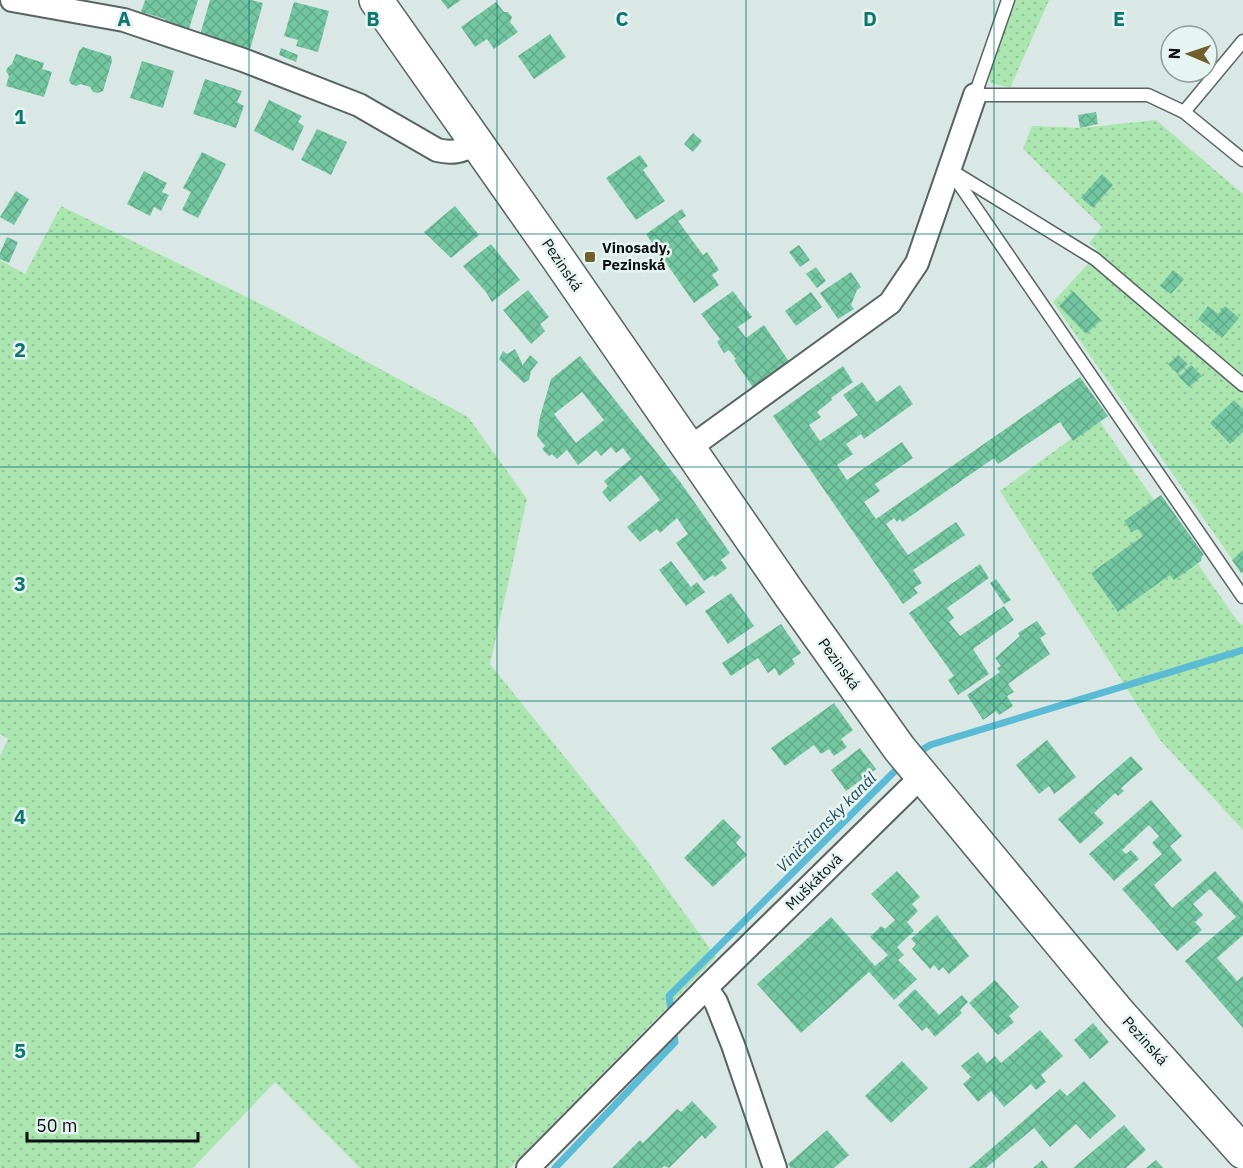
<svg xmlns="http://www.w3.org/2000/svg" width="1243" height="1168" font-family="'IBM Plex Sans',sans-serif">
<defs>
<pattern id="grass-dots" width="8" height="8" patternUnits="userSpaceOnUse" patternTransform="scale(1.5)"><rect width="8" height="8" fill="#abe5af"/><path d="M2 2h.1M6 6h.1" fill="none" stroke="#92c396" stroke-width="1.8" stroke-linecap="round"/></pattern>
<pattern id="building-cross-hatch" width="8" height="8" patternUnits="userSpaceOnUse" patternTransform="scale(1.5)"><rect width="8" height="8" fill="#73c6a2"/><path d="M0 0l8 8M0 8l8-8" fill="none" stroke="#62a98a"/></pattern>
</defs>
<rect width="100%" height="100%" fill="#d9e8e5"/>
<g fill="url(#grass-dots)">
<path d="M1013 0H1049L1010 88 990 83 989 66Z"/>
<path d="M1156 120 1243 194V575L1053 302 1099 252 1089 243 1102 227 1023 149 1032 126 1081 128Z"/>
<path d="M61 206 267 307 468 417 527 499 490 664 637 847 716 957 510 1168H360L275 1082 193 1168H0V756L8 739 0 734V260L25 274Z"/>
<path d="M1098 419 1238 622 1243 625V830L1160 740 1000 491Z"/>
</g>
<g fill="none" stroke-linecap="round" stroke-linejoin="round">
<g stroke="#5bbbd5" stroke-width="7">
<path d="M916 754 930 745 1243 650"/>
<path d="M672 1016 669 996 902 764"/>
<path d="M555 1168 675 1042 673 1027"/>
</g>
</g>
<g fill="url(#building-cross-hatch)" fill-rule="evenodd">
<path d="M145 0H198L187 35 162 27 165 19 141 12Z"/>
<path d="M210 0H251L263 3 249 53 200 35Z"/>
<path d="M441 0H461L448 9Z"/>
<path d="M294 2 329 11 318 52 296 46 298 40 284 36Z"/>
<path d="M496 2 504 12H508L512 17 510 22 518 32 494 49 487 39 475 47 461 27Z"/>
<path d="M550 34 566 57 534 79 518 56Z"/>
<path d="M83 47 111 56 112 61 103 91 98 93 93 92 90 87 81 84 76 86 71 84 69 80 79 51Z"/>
<path d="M281 48 298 55 296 62 279 55Z"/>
<path d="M16 54 44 63 42 69 52 72 44 97 6 86 9 76 6 71 8 67 12 64Z"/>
<path d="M142 61 174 71 163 108 130 98Z"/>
<path d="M205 79 242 91 237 102 244 106 236 128 193 114Z"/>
<path d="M269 100 302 116 298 122 304 126 293 151 254 131Z"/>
<path d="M1096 112 1098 124 1080 128 1078 115Z"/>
<path d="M317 129 347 142 331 175 301 160Z"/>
<path d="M693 133 702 141 693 152 684 144Z"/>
<path d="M202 152 226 164 198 218 182 210 191 192 183 188Z"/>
<path d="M640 155 648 166 643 170 665 201 636 220 606 178Z"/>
<path d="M144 171 167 183 162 192 169 195 161 211 154 207 150 216 127 204Z"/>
<path d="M1102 174 1113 185 1093 208 1081 198Z"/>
<path d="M16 191 29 199 14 225 0 217Z"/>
<path d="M455 206 479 235 451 258 424 232Z"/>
<path d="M682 209 686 216 678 221 703 255 707 252 719 270 712 275 719 285 694 303 646 234Z"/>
<path d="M7 237 18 242 9 263 0 259V253Z"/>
<path d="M491 244 520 280 492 302 486 292 463 266Z"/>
<path d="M799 245 810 260 800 267 789 252Z"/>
<path d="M816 267 826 281 817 288 806 274Z"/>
<path d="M1173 270 1184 279 1171 294 1160 286Z"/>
<path d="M851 272 861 287 857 290 851 305 854 309 838 319 820 293Z"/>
<path d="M528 290 549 317 540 324 545 331 531 344 503 310Z"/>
<path d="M733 291 752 317 738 327 746 338 764 325 790 363 754 389 734 360 736 359 729 350 724 353 717 342 720 339 701 314Z"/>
<path d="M1073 291 1101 320 1086 334 1059 306Z"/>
<path d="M811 292 822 307 796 326 785 311Z"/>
<path d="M1208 306 1218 314 1225 306 1239 318 1222 338 1198 319Z"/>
<path d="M515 349 522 363V366L530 355 538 362 531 371 529 380 524 383 499 359 503 351 507 354Z"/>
<path d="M1178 355 1188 364 1178 374 1168 364Z"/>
<path d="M580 356 681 483 730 553 721 560 727 568 715 577 713 575 704 581 676 543 688 534 677 518 660 533 657 529 640 542 627 527 660 500 641 475 610 502 602 492 608 486 604 481 631 459 623 448 616 453 611 447 601 456 596 450 578 465 567 450 557 459 552 454 549 456 542 449 545 446 537 436 540 417 551 379ZM582 392 604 420 576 443 554 414Z"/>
<path d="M1191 365 1202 376 1189 387 1179 377Z"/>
<path d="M843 366 853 382 831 398 832 400 817 412 821 417 809 425 820 441 858 415 843 395 862 382 877 402 900 385 913 404 864 439 861 434 846 444 853 454 837 465 847 480 902 442 913 458 875 484 880 491 864 502 876 519 1080 377 1108 416 1073 441 1060 422 998 464 994 458 902 522 900 519 897 522 894 518 886 524 908 555 956 522 965 535 913 570 922 583 914 588 918 593 903 604 773 416Z"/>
<path d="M1234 400 1243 409V432L1230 444 1210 423Z"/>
<path d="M1161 495 1204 555 1202 556 1201 561 1174 580 1170 575 1118 612 1091 573 1143 536 1138 529 1132 532 1124 521Z"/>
<path d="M1243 550V571L1241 573 1232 560Z"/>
<path d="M671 561 691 587 697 582 705 592 686 606 659 570Z"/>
<path d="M980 564 989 578 947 608 954 618 949 622 960 636 1004 606 1014 620 973 649 989 674 958 695 948 680 954 676 909 613Z"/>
<path d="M996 579 1011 600 1004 604 990 583Z"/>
<path d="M731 593 754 626 728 644 705 611Z"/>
<path d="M1037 621 1046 634 1040 638 1050 654 1008 684 1014 692 1007 696 1013 706 999 715 996 711 983 720 967 695 1000 672 997 668 1001 666 995 658 1020 636 1018 633Z"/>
<path d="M781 624 801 653 792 659 795 664 779 676 775 668 768 673 758 658 731 676 722 663Z"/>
<path d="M834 703 853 730 841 739 847 747 834 756 829 749 821 754 814 745 785 766 771 748Z"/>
<path d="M1047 740 1076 777 1054 794 1049 786 1039 794 1016 765Z"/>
<path d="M860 748 876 769 846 791 831 770Z"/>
<path d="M1131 756 1143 769 1121 788 1124 791 1118 796 1115 793 1094 813 1104 823 1080 844 1058 819Z"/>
<path d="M1151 800 1182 836 1170 846 1182 860 1154 885 1172 908 1215 871 1243 903V935L1217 958 1237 981 1243 976V1028L1185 961 1236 917 1210 889 1193 904 1203 915 1195 922 1202 930 1177 951 1122 889 1162 854 1152 843 1159 836 1149 825 1122 850 1126 854 1131 850 1139 859 1114 881 1089 854Z"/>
<path d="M723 819 741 837 736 843 747 855 713 887 684 858Z"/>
<path d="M897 871 920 897 912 904 918 911 907 922 914 931 897 947 904 955 898 960 917 979 894 1000 869 972 801 1033 757 984 831 917 875 966 888 955 870 937 881 926 885 929 895 920 871 894Z"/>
<path d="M937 915 969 956 949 974 943 967 939 971 934 965 930 969 912 949 916 944 911 939Z"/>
<path d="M995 980 1019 1007 1009 1016 1014 1022 998 1035 969 1003Z"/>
<path d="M915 989 939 1015 962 995 968 1002 960 1010 962 1013 935 1037 927 1027 922 1031 898 1005Z"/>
<path d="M1093 1023 1109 1042 1090 1059 1074 1040Z"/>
<path d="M1040 1030 1063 1056 1041 1075 1046 1082 1036 1090 1031 1084 1004 1107 991 1091 978 1102 963 1084 971 1077 961 1066 978 1052 987 1063 995 1056 1001 1063Z"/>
<path d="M902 1061 928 1088 891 1123 865 1096Z"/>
<path d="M1084 1081 1116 1116 1090 1139 1076 1124 1050 1147 1034 1128 986 1168H969L1060 1089 1067 1096Z"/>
<path d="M692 1101 717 1127 705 1139 702 1135 669 1168 664 1166 662 1168H612L640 1140 643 1143 677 1109 681 1112Z"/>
<path d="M1124 1125 1146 1150 1126 1168H1073Z"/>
<path d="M827 1130 849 1155 834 1168H791L788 1164Z"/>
<path d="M1042 1160 1048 1168H1033Z"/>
<path d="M1156 1160 1163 1168H1146Z"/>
</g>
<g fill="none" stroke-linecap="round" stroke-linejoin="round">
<defs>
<g id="lane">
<path d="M1008 0 975 95H1148L1184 112 1243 160"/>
<path d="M1184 112 1243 41"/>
<path d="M949 169 1243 597"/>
<path d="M952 171 1095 259 1243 385"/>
</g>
<g id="street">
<path d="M12 0 124 20 243 60 359 105 437 150C453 154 462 151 476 144"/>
<path d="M688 449 890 303 917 263 975 95"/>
<path d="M706 988 716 1002 733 1045 775 1168"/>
<path d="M528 1168 706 988 922 776"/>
</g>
<path id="secondary" d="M376 0 559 260 790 595 899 748 1118 1012 1243 1152"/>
</defs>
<use href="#lane" stroke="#576462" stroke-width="15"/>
<use href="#street" stroke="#576462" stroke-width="26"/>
<use href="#secondary" stroke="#576462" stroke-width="36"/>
<use href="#lane" stroke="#fff" stroke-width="12"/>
<use href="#street" stroke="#fff" stroke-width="22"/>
<use href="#secondary" stroke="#fff" stroke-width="33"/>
</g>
<path fill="none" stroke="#0f766e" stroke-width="1.5" stroke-opacity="0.55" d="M249 0V1168M497 0V1168M746 0V1168M994 0V1168M0 234H1243M0 467H1243M0 701H1243M0 934H1243"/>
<rect fill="#70602d" stroke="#e6f5f2" stroke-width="2" x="584" y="251" width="12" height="12" rx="3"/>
<g text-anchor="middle" stroke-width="5" stroke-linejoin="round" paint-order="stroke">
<g font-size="15" font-weight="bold" fill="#0c1110" stroke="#e6f5f2" text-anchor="start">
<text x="602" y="253">Vinosady,<tspan x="602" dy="17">Pezinská</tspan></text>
</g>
<g font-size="15" fill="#0c1110" stroke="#e6f5f2">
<text transform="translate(562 265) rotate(56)" y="5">Pezinská</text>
<text transform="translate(839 664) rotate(54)" y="5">Pezinská</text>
<text transform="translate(814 882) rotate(-45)" y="5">Muškátová</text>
<text transform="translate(1145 1041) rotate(48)" y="5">Pezinská</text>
</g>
<g font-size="16" font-style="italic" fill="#1d4753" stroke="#e6f5f2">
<text transform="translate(826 822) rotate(-45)" y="6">Viničniansky kanál</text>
</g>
</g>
<g font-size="20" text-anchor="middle" font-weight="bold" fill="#0f766e" stroke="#e6f5f2" stroke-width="5" stroke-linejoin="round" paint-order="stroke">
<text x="124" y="26">A</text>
<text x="373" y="26">B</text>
<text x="622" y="26">C</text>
<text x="870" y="26">D</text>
<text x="1119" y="26">E</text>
<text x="20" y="124">1</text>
<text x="20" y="357">2</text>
<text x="20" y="591">3</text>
<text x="20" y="824">4</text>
<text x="20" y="1058">5</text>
</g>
<g transform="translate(1189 54) rotate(272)"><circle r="28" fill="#e6f5f2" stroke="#8f9a98" stroke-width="1.5"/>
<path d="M0-4.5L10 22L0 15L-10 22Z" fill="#70602d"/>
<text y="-9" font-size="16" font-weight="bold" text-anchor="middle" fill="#0c1110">N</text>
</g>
<path d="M27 1132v9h171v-9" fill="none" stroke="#0c1110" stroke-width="3"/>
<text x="36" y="1132" font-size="18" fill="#0c1110" stroke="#e6f5f2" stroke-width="4.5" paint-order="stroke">50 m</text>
</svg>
